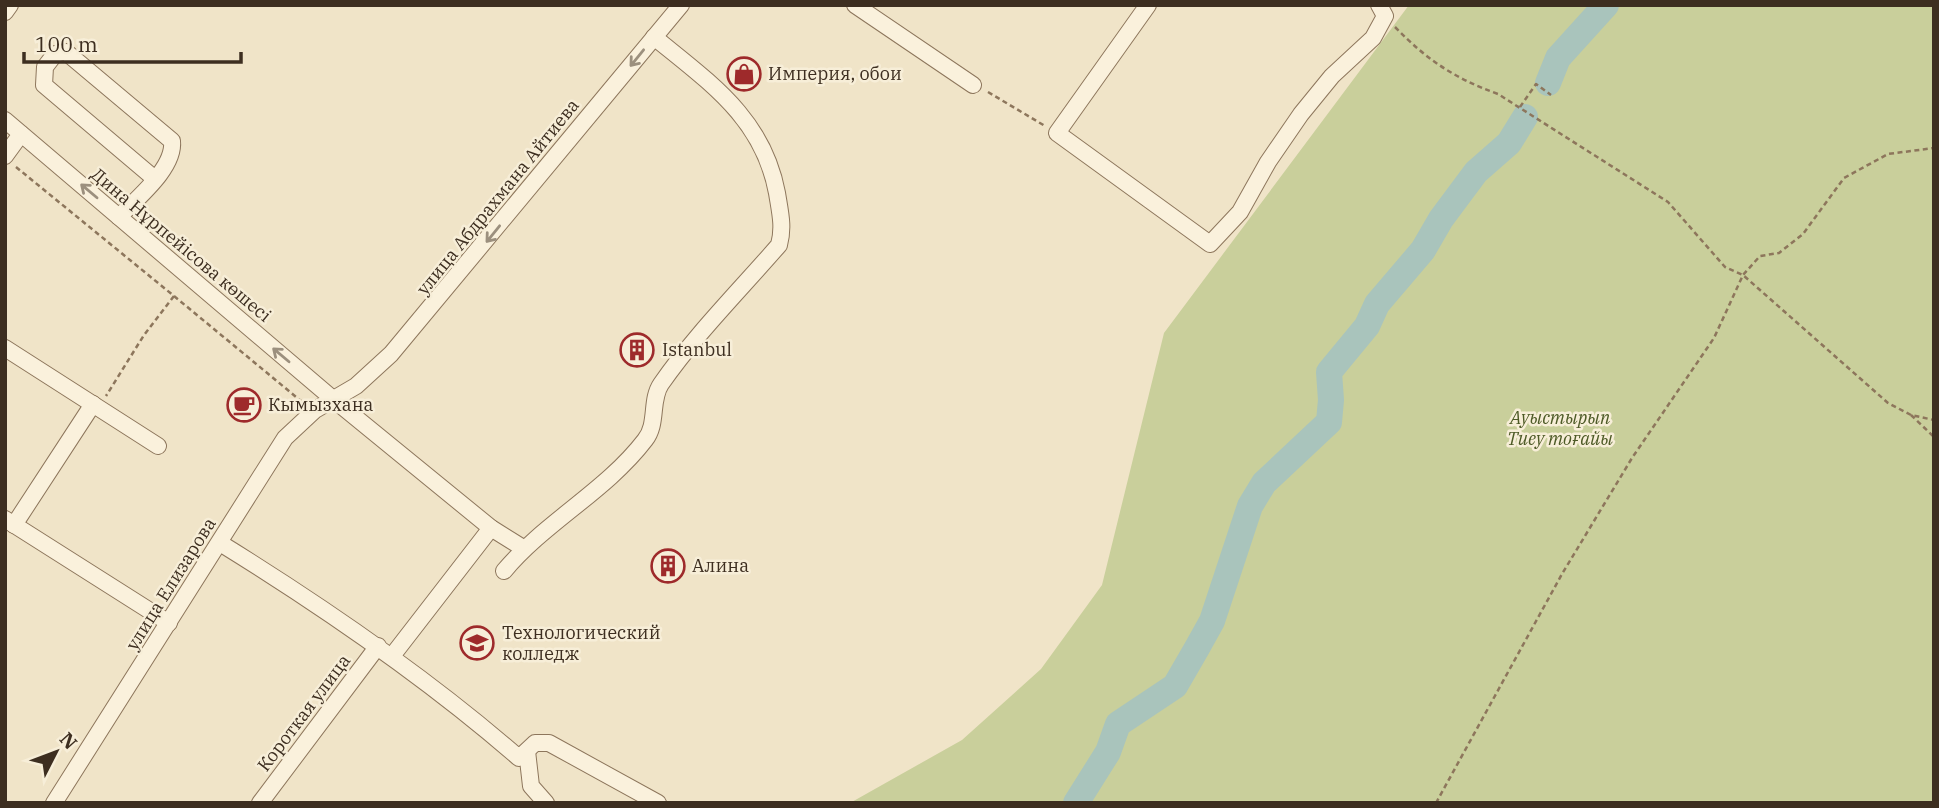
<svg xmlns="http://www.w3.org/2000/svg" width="1939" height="808" font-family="'IBM Plex Serif',serif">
<rect width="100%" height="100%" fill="#f0e4c8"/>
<path fill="#c9cf9b" d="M1409 5H1934V803H850L962 740 1041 669 1102 585 1164 333Z"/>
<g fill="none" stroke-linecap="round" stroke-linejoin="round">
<g stroke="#a9c4bc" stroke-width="26">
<path d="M1548 83 1558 58 1606 5"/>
<path d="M1076 803 1108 752 1118 724 1175 686 1197 648 1212 621 1250 506 1264 483 1329 422 1331 400 1329 372 1367 326 1377 304 1423 250 1441 219 1476 172 1509 143 1525 117"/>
</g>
<defs>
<g id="minor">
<path d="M855 5 973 85"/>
<path d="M1148 5 1057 133 1210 244 1240 212 1268 162 1301 114 1332 76 1373 38 1385 16 1379 5"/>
<path d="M5 12 10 5"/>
<path d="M5 120 333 399 491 528 523 548"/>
<path d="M5 156 21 134"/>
<path d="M119 217C137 198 175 168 172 141L66 52 55 54 45 67 44 85 155 179"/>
<path d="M5 348 158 446"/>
<path d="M5 519 169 623"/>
<path d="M14 525 93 404"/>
<path d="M220 543C325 608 426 677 519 758L535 743H549L658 803"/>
<path d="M504 571C545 522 606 491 645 440 658 424 650 400 661 384 695 335 739 291 779 245 784 227 780 212 777 193 763 118 710 83 654 37"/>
<path d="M392 656 491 528"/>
<path d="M527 751 531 786 546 803"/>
<path d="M54 803 285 438 315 410 356 386 391 354 681 5"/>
<path d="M260 803 378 646"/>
</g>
</defs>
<use href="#minor" stroke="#8d765c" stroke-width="18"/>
<g stroke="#8d765c" stroke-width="2.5" stroke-dasharray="5 3.5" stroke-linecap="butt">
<path d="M1395 27C1427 60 1454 78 1498 94L1668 202 1725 267 1743 275 1888 403 1911 415 1934 420"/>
<path d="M988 92 1045 126"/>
<path d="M1520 107 1536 84 1551 95"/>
<path d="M16 167 174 296 144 335 106 396"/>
<path d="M174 296 301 401"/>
<path d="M1911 415 1934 437"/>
<path d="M1436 803 1562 574 1632 458 1714 338 1743 275 1760 256 1779 253 1803 234 1844 178 1888 154 1934 148"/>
</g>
<use href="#minor" stroke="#faf1dc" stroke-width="16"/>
</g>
<defs><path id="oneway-shaft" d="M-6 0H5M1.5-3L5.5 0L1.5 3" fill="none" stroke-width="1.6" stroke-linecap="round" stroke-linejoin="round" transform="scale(1.75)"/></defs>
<g stroke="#9c907e">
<use href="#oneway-shaft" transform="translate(637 58) rotate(129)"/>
<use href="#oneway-shaft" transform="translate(89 191) rotate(-140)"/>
<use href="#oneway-shaft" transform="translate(493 234) rotate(129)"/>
<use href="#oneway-shaft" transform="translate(281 355) rotate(-140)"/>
</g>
<defs>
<symbol id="shop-ring" viewBox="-11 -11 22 22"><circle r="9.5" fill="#f7eed8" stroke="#9e2a2b" stroke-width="1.5"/><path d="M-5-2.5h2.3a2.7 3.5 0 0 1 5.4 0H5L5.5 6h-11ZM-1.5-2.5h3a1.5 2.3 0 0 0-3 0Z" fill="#9e2a2b"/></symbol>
<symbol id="building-ring" viewBox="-11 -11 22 22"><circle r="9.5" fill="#f7eed8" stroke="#9e2a2b" stroke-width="1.5"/><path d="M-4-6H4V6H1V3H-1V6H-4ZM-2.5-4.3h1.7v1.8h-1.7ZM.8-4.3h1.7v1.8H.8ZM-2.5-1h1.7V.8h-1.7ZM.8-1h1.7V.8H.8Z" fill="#9e2a2b"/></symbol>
<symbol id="cafe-ring" viewBox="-11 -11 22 22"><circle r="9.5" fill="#f7eed8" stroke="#9e2a2b" stroke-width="1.5"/><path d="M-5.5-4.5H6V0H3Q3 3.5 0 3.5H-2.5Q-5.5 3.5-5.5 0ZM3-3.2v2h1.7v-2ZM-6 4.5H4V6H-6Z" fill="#9e2a2b"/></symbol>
<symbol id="university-ring" viewBox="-11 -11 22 22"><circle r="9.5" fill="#f7eed8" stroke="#9e2a2b" stroke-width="1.5"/><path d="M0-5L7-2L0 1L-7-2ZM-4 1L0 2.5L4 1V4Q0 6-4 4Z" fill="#9e2a2b"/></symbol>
</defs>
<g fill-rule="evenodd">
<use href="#shop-ring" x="725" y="55" width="38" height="38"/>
<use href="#building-ring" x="618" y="331" width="38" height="38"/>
<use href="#cafe-ring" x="225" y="386" width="38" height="38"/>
<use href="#building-ring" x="649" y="547" width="38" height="38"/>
<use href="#university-ring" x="458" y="624" width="38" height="38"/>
</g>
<g text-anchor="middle" stroke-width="5" stroke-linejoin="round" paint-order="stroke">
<g font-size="18" fill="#3d2e20" stroke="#f7eed8" text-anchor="start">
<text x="768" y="80">Империя, обои</text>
<text x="662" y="356">Istanbul</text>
<text x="268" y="411">Кымызхана</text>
<text x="692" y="572">Алина</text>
<text x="502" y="639">Технологический<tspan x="502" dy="21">колледж</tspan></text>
</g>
<g font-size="18" fill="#3d2e20" stroke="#f7eed8">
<text transform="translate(498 197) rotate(-51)" y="6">улица Абдрахмана Айтиева</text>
<text transform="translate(181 245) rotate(40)" y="6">Дина Нұрпейісова көшесі</text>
<text transform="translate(171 584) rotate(-58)" y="6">улица Елизарова</text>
<text transform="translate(304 713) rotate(-53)" y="6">Короткая улица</text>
</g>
<g font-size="18" font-style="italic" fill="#4d5a26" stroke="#f7eed8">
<text x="1560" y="424">Ауыстырып<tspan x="1560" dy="21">Тиеу тоғайы</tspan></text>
</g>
</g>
<rect width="1939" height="808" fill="none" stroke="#3d2e20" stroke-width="14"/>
<g transform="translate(56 752) rotate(48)" stroke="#f7eed8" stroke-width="5" paint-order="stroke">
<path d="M0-5L12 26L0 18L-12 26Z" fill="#3d2e20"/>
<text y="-10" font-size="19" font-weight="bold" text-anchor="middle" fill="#3d2e20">N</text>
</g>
<path d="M24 52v10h217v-10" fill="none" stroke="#3d2e20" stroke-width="3.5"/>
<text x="35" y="52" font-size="21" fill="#3d2e20" stroke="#f7eed8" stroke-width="5" paint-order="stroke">100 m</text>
</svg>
